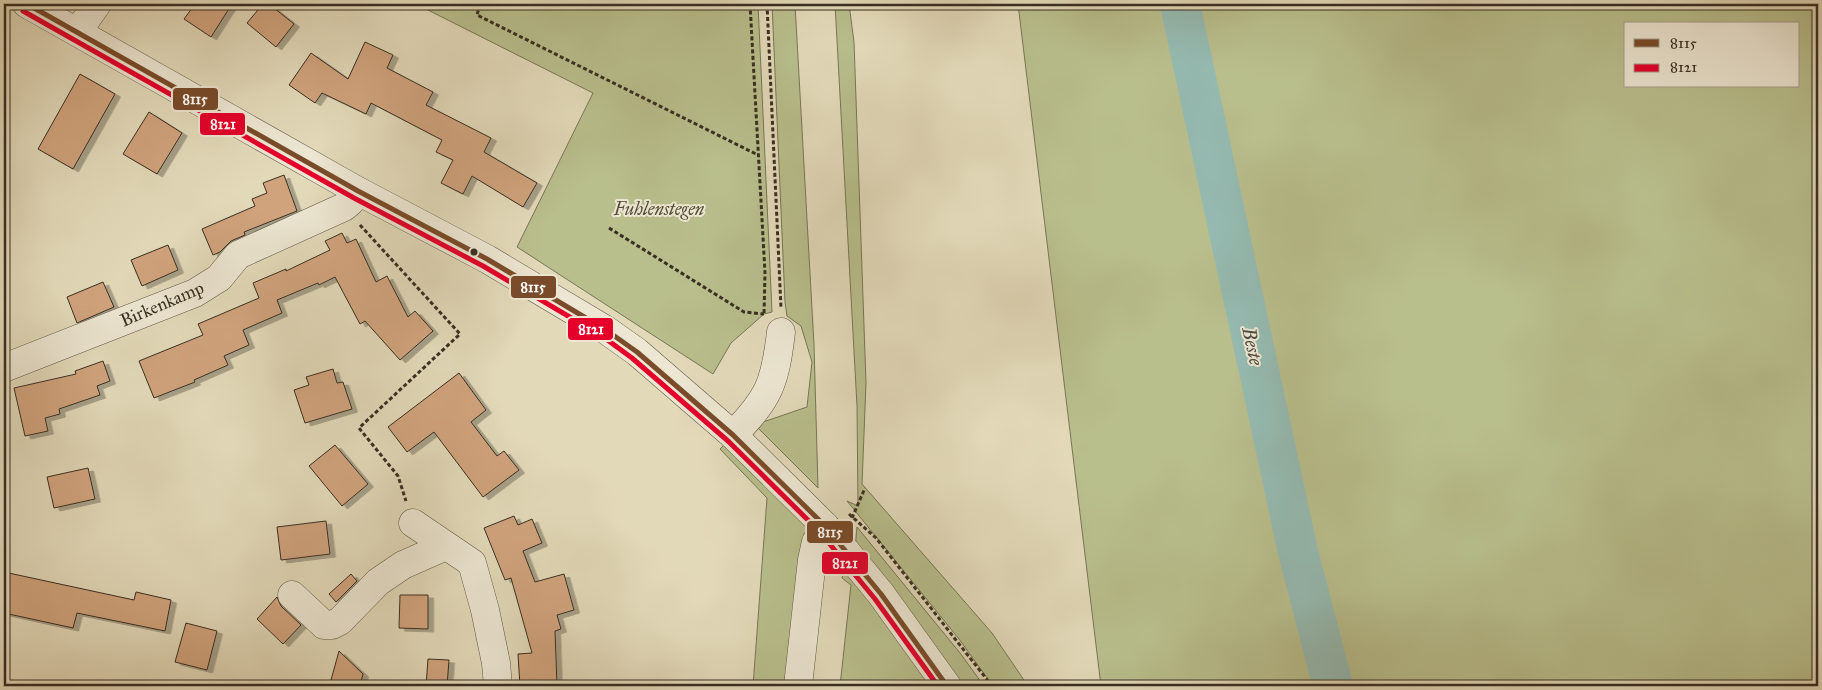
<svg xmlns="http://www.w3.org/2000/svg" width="1822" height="690" font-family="'IM FELL Great Primer',serif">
<defs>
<filter id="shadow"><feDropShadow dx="5.5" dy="3" stdDeviation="0" flood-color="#0004"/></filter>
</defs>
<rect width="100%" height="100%" fill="#e2d9b9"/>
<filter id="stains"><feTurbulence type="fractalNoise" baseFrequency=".004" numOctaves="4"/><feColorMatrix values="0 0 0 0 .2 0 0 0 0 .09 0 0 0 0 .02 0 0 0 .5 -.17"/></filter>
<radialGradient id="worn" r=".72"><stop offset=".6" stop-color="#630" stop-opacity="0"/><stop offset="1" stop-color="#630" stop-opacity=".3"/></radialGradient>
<g fill="#b8be8c" stroke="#787657" fill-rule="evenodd">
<path d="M416 4H758L772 312 764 314 731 343 713 374 517 247 593 93Z"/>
<path d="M772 4H795L814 345 818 488 756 426 761 421H766L807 407 812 362 801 326 787 316 785 302Z"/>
<path d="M835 4H849L854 42 866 383 862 484 992 633 1028 686H993L959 639 847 501 858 506 857 406Z"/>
<path d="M1018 4H1818V686H1101ZM1626 24H1798V86H1626Z"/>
<path d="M724 445 803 520 807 530 801 565 789 686H753L767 498 720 449Z"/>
<path d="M857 527 960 653 984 686H957L855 549Z"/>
<path d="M845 569 900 640 933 686H840L851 585 842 578Z"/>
</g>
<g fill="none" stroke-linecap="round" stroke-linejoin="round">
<path stroke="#95bab1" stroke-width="40" d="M1180 4 1298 552 1333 686"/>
</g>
<g fill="#d0a37d" stroke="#382f22" filter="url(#shadow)">
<path d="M195 4H232L211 37 184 19Z"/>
<path d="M263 4H269L294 24 276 47 247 23Z"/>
<path d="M365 42 393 55 387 68 433 92 426 105 491 138 484 152 537 183 523 207 472 176 463 194 441 183 453 160 436 152 442 140 371 103 366 114 322 93 315 103 289 85 311 53 348 79Z"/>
<path d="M80 74 115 94 73 169 38 149Z"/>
<path d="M149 112 182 133 157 174 123 154Z"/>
<path d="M284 175 297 211 244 232 245 235 231 241 220 252 213 255 202 229 255 206 252 199 267 193 263 183Z"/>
<path d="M342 233 347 243 356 239 376 282 387 276 408 317 415 311 433 331 400 360 365 321 360 324 335 277 319 285 318 283 277 300 282 313 243 330 249 345 224 356 228 365 194 380 195 382 154 398 139 361 203 335 198 324 259 298 253 283 286 269V271L330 250 325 241Z"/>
<path d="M168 245 178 270 142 286 131 260Z"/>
<path d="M103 282 114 307 77 323 67 297Z"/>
<path d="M103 361 110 381 97 386 100 395 59 409 60 414 45 418 48 431 25 436 14 388 76 374 75 371Z"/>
<path d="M333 369 337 383 343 382 352 409 305 423 294 390 309 385 306 377Z"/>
<path d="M459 373 486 410 471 422 497 456 504 451 519 470 483 497 434 432 407 452 388 427Z"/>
<path d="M335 445 368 484 342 506 309 466Z"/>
<path d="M88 468 95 499 54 508 47 477Z"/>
<path d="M514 516 518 525 532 519 542 543 523 551 535 582 564 574 574 610 557 615 561 629 555 631 557 686H520L518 654 532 653 511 578 505 580 484 528Z"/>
<path d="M326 521 330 554 281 560 277 527Z"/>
<path d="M4 572 134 600 136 592 171 600 165 631 77 613 73 628 4 613Z"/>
<path d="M351 574 357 581 336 602 329 594Z"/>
<path d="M400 595H428V629L399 628Z"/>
<path d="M277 597 281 606 301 625 283 644 257 619Z"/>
<path d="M186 623 217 631 207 670 175 662Z"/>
<path d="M339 651 363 674 360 686H351L331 680Z"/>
<path d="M428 659 449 660 447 686H426Z"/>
</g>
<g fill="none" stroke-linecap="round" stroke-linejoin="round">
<defs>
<g id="minor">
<path d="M27 4 358 191 487 259 606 330 637 352 733 435 825 526 881 594 947 686"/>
<path d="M78 31 97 4"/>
<path d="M4 368 195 293 219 278 238 255 344 207 350 202 358 191"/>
<path d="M733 435C769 398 775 384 781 332"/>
<path d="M413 523 472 563 485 610 496 663 498 686"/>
<path d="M292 595 324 625H332L340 621 378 582 403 565 446 546"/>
<path d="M798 686 812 560 816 542 825 526"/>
</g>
</defs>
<use href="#minor" stroke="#625a48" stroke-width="29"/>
<g stroke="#382f22" stroke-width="3" stroke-dasharray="4 2.5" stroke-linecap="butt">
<path d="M480 4 477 15 758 155"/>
<path d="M750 4 765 273 764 315"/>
<path d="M767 4 781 308"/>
<path d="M360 225 460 334 359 428 398 476 406 501"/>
<path d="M609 228 744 312 764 314"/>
<path d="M849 514 876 538 992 686"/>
<path d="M852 518 865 488"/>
</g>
<use href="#minor" stroke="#ece6d2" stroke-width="28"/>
<defs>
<path id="bus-1" d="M27 4 358 191 487 259 606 330 637 352 733 435 825 526 881 594 947 686"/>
<path id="bus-2" d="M23 11 354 198 483 266 602 336 632 358 728 441 819 531 875 599 938 686"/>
</defs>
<use href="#bus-1" stroke="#ece6d2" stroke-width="9"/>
<use href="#bus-2" stroke="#ece6d2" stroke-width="9"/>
<use href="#bus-1" stroke="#7a4b2a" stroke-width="5"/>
<use href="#bus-2" stroke="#e4002b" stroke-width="5"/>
</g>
<circle fill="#382f22" stroke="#ece6d2" stroke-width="2" cx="474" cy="252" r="4.5"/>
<g text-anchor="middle" stroke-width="4" stroke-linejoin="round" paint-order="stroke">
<g font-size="18" font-style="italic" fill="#524c37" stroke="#ece6d2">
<text x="659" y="215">Fuhlenstegen</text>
</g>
<g font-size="18" fill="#382f22" stroke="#ece6d2">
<text transform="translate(162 304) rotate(-23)" y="6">Birkenkamp</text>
</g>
<g font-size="19" font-style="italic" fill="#4b4b3f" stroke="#ece6d2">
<text transform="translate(1253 346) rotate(78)" y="7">Beste</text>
</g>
</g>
<g stroke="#ece6d2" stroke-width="2">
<rect x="172" y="87" width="47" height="24" rx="5" fill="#7a4b2a"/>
<rect x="199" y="112" width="47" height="24" rx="5" fill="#e4002b"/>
<rect x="510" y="275" width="47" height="24" rx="5" fill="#7a4b2a"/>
<rect x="567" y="317" width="47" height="24" rx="5" fill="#e4002b"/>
<rect x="806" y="520" width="48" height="24" rx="5" fill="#7a4b2a"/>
<rect x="821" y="551" width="48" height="24" rx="5" fill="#e4002b"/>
</g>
<g font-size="14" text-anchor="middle" font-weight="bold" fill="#fff">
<text x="195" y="104">8115</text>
<text x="223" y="129">8121</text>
<text x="533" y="292">8115</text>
<text x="591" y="334">8121</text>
<text x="830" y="537">8115</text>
<text x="845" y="568">8121</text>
</g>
<rect width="1822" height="690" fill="none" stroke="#e2d9b9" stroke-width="20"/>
<rect x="5" y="5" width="1812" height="680" fill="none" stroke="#382f22" stroke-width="2.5"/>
<rect x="10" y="10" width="1802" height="670" fill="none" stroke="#382f22"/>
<rect x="1624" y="22" width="175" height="65" fill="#ece6d2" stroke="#a49d8c"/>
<rect x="1634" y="39" width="25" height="8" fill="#7a4b2a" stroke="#a49d8c"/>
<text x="1670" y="48" font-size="15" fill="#382f22">8115</text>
<rect x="1634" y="64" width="25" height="8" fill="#e4002b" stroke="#a49d8c"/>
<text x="1670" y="72" font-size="15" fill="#382f22">8121</text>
<rect width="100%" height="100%" filter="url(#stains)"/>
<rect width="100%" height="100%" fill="url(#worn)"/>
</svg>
